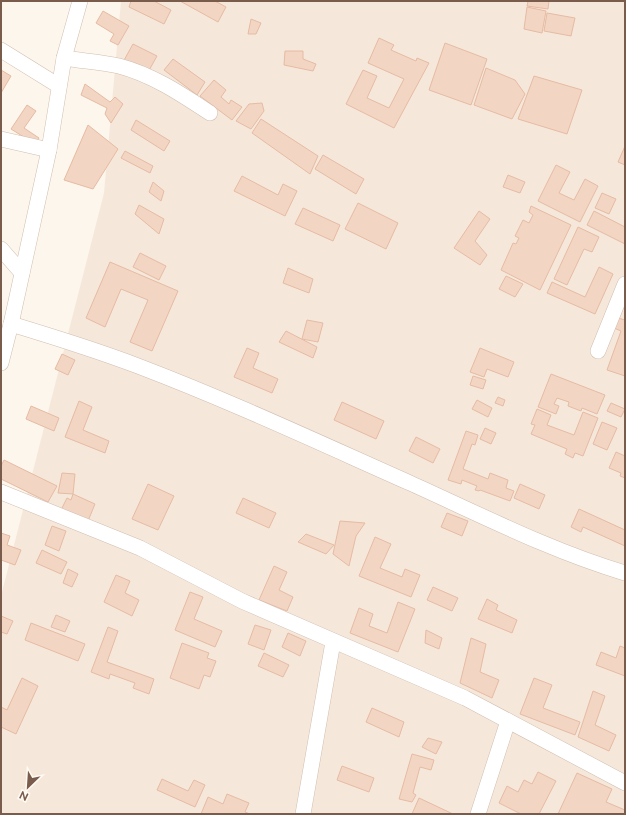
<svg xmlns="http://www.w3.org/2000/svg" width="626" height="815" font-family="Raleway,sans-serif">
<rect width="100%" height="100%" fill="#fdf6ec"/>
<path fill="#f5e8da" d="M121 1H625V814H1V596L104 193Z"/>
<g fill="#f3d5c3" stroke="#e6bba3">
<path d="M131 1H154L171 10 164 24 129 7Z"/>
<path d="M180 1H215L226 7 218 22Z"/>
<path d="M528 1H549L548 9 527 6Z"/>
<path d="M527 7 546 11 542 33 524 29Z"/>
<path d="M103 11 129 26 118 45 110 41 114 34 96 23Z"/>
<path d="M547 13 575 18 571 36 544 31Z"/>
<path d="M251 19 261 23 256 34H248Z"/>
<path d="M379 38 394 45 391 50 416 61 417 58 429 63 394 128 346 104 363 70 377 76 367 98 389 108 404 79 368 63Z"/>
<path d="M445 43 487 59 471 105 429 90Z"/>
<path d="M133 44 157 56 147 74 123 62Z"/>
<path d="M285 51H303V59L316 64 313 71 284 65Z"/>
<path d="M173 59 205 82 197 95 164 70Z"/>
<path d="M486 68 515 80 525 94 512 119 474 105Z"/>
<path d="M1 70 11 76 1 93Z"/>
<path d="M534 76 582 90 567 134 518 119Z"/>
<path d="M214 80 226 90 221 97 229 104 231 100 242 107 232 120 200 96Z"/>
<path d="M85 84 110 102 115 97 123 104 111 123 105 114 107 108 81 95Z"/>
<path d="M262 103 264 111 251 129 236 121 249 104Z"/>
<path d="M27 105 36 111 24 128 39 138 35 144 11 129Z"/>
<path d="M261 119 318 156 310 174 252 133Z"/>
<path d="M136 120 170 141 164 151 131 130Z"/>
<path d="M88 125 118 149 93 189 64 180Z"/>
<path d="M625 146V165L618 162Z"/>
<path d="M125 151 153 166 150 173 121 158Z"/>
<path d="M323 155 364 179 356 194 315 169Z"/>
<path d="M556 165 570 172 559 193 574 200 585 179 598 186 580 222 538 201Z"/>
<path d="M508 175 525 182 520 193 503 187Z"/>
<path d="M242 176 278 195 283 184 297 191 285 216 234 191Z"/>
<path d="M153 182 164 191 161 201 149 192Z"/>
<path d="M602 193 616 199 609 214 595 208Z"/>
<path d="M358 203 398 223 386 249 345 229Z"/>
<path d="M139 205 164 219 159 234 135 214Z"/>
<path d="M531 206 571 225 540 290 501 270 513 243 516 244 519 238 515 236 523 220 529 223 533 215 529 212Z"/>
<path d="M303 208 340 225 333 241 295 224Z"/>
<path d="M479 211 490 219 475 241 487 255 480 265 454 248Z"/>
<path d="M594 211 625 227V244L587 225Z"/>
<path d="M578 227 599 237 592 252 584 249 567 285 554 279Z"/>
<path d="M140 253 166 266 159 280 133 267Z"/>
<path d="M110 262 178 291 152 351 130 342 148 300 121 289 105 327 86 318Z"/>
<path d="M599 267 613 274 595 314 547 293 552 282 585 297Z"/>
<path d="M288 268 313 279 309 293 283 283Z"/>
<path d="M506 276 523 284 515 297 499 289Z"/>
<path d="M618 318 625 320V376L607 370 621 331 614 328Z"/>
<path d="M307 320 323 323 318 342 302 339Z"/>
<path d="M286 331 317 347 313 358 279 342Z"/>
<path d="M247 348 259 353 253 368 278 379 272 393 234 377Z"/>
<path d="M480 348 514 362 508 377 487 369 484 377 470 372Z"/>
<path d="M62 354 75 360 68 375 55 369Z"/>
<path d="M551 374 605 395 597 414 582 408 581 411 568 406 569 402 557 398 554 404 559 406 556 414 538 407Z"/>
<path d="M473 376 486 380 483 389 470 385Z"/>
<path d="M498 397 505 400 503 406 495 403Z"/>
<path d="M477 400 492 408 488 417 472 409Z"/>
<path d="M79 401 92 407 83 430 109 441 105 453 65 437Z"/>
<path d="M342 402 384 421 376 439 334 420Z"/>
<path d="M611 403 625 409 621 417 607 411Z"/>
<path d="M31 406 59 418 54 431 26 419Z"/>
<path d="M537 409 551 415 547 425 574 435 583 412 598 418 583 456 575 453 573 458 565 454 567 449 531 434 535 425 531 424Z"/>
<path d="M602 422 617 428 607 450 593 444Z"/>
<path d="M485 428 496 433 491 444 480 439Z"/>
<path d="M466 431 478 435 475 445 472 444 463 469 488 479 490 473 508 480 506 488 514 491 510 501 480 490 479 491 475 490 477 486 462 480 461 484 448 480Z"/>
<path d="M416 437 440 449 433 463 409 451Z"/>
<path d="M616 452 625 456V478L620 476 621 473 609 468Z"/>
<path d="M4 460 57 486 48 502 1 479V466Z"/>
<path d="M62 473 75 474 73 494 58 493Z"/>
<path d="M148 484 174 496 158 530 132 519Z"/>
<path d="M520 484 545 495 539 509 514 498Z"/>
<path d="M73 494 95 504 88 521 61 510 67 498 71 500Z"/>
<path d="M243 498 276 513 269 528 236 513Z"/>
<path d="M579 509 625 530V546L583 527 581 532 571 527Z"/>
<path d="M447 513 468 521 462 536 441 527Z"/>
<path d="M340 521 365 523 356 536 349 566 333 554Z"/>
<path d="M52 526 66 531 59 551 45 545Z"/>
<path d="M1 533 10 536 7 545 21 550 15 565 1 560Z"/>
<path d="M306 534 334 545 326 554 298 542Z"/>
<path d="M375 537 391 544 380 568 402 577 405 569 420 575 411 597 359 576Z"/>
<path d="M42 550 67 562 61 574 36 563Z"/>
<path d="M274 566 287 572 279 590 293 597 287 611 259 600Z"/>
<path d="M68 569 78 574 72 587 63 583Z"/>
<path d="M116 575 130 581 125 593 139 600 132 616 104 602Z"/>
<path d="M433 587 458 598 452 611 427 600Z"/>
<path d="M190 592 203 597 194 619 222 631 215 647 175 630Z"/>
<path d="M487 599 498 605 496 610 517 620 512 633 478 619Z"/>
<path d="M398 602 415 609 398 652 350 633 359 608 373 614 369 626 387 633Z"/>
<path d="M56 615 70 621 65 632 51 627Z"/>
<path d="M1 616 13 621 7 634 1 632Z"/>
<path d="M31 623 85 644 78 661 25 640Z"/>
<path d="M255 625 271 630 264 650 248 644Z"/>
<path d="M108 627 118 631 107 662 154 679 149 694 133 688 135 683 110 674 109 679 91 672Z"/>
<path d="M426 630 442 638 439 649 425 643Z"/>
<path d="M288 633 306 641 300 656 282 647Z"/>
<path d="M471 638 486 644 480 672 499 680 492 698 460 683Z"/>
<path d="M182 643 209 653 207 658 216 661 210 677 204 675 199 689 170 678Z"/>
<path d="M620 646 625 648V676L596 665 601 652 616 658Z"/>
<path d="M264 653 289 665 283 677 258 666Z"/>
<path d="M22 678 38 686 16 734 1 727V707L7 710Z"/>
<path d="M534 678 552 685 543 708 580 722 575 735 520 714Z"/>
<path d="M593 691 605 696 595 725 616 735 609 751 578 737Z"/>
<path d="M372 708 404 722 399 737 366 722Z"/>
<path d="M428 738 442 742 436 754 422 747Z"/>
<path d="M412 754 434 760 431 770 420 767 413 793 416 795 412 802 399 799Z"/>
<path d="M342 766 374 778 369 792 337 780Z"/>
<path d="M538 772 556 781 539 814H521L499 803 507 786 518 792 524 780 532 784Z"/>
<path d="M577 773 612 789 606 802 625 810 624 814H558Z"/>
<path d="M162 779 188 791 194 780 205 785 195 807 157 790Z"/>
<path d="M227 794 249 803 245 812 250 814H201L208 797 223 804Z"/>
<path d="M419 798 453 814H412Z"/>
</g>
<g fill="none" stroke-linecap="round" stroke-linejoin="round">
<defs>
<g id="street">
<path d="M1 50 59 86"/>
<path d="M64 58C82 61 102 62 119 66 153 75 181 94 210 113"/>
<path d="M1 139 49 150"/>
<path d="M1 249 22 273"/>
<path d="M11 324C54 337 96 350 138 366 230 401 320 443 410 483 481 515 551 551 625 573"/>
<path d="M598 351 625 284"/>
<path d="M1 363 11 324 49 150 64 58 80 1"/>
<path d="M1 492 140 548 242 601 465 698 625 783"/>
<path d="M303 814 333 642"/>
<path d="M478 814 508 721"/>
</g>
</defs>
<use href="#street" stroke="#d1beb0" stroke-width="16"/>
<use href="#street" stroke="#fff" stroke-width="15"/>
</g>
<rect width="626" height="815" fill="none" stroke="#7a5c4d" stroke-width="4"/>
<g transform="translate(28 787) rotate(205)" stroke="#fffaf3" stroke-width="3" paint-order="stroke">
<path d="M0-3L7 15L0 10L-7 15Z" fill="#7a5c4d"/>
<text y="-6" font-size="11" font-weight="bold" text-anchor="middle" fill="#7a5c4d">N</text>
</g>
</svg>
